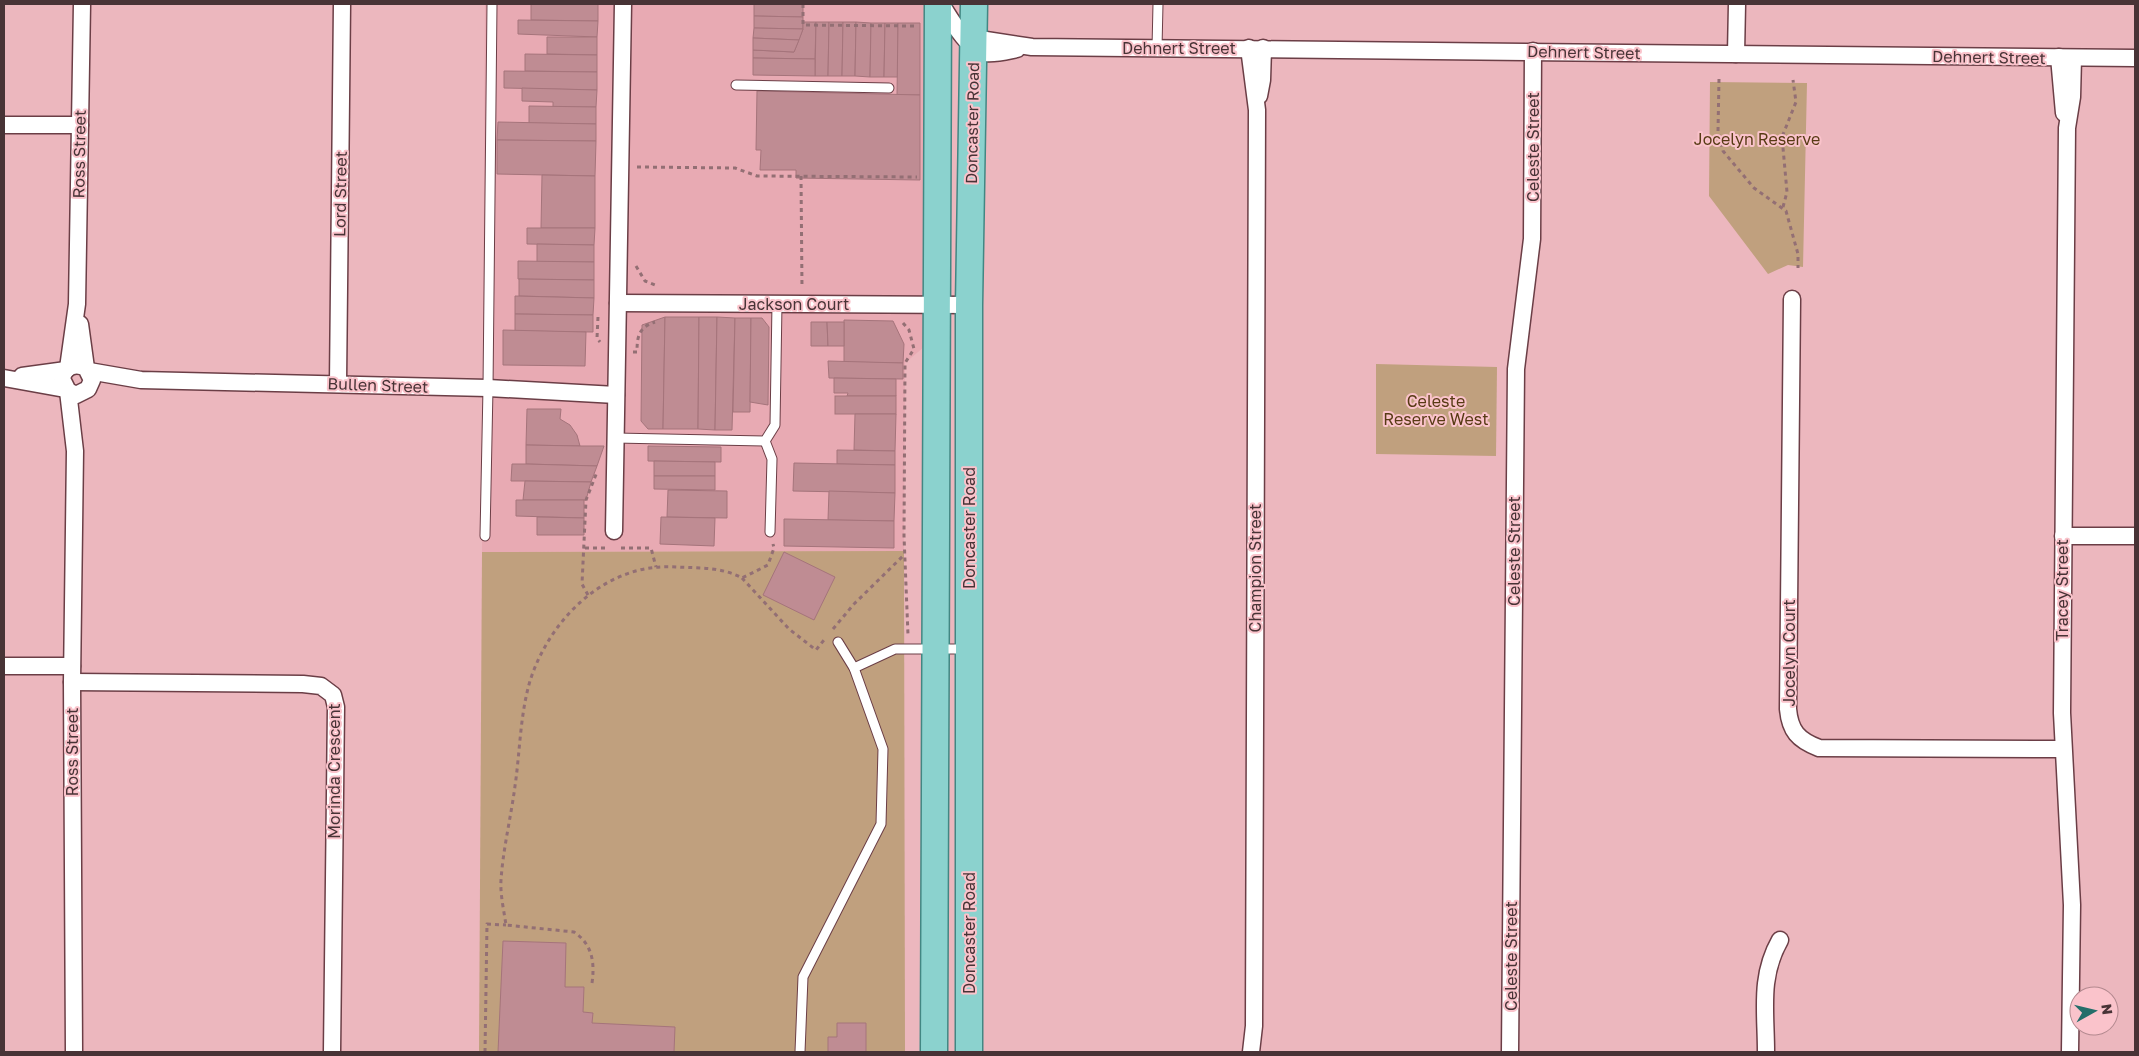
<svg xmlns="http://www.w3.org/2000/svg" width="2139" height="1056" font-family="'Golos Text',sans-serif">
<rect width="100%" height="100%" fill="#ecb7be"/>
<path fill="#e8aab3" d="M485 4H926L924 347 905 363 904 551 482 552Z"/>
<g fill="#c0a07e">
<path d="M1710 82 1807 83 1803 267 1788 265 1768 274 1709 196Z"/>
<path d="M1376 364 1497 367 1496 456 1376 454Z"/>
<path d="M904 551 905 1052H479L482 552Z"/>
</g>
<g fill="#bf8c93" stroke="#a5747b">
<path d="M531 4H598V21L531 20Z"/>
<path d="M754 4H803V17L754 16Z"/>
<path d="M754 16 803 17V29L754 28Z"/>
<path d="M518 20 598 21 597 37 518 34Z"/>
<path d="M803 22H816L815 59 753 58V50L794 52 803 29Z"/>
<path d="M816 22H829L828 76H815Z"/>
<path d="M829 22H843L842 76H828Z"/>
<path d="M843 22H856L855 76H842Z"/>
<path d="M856 22 871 23 870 77 855 76Z"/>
<path d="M871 23H885L884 77H870Z"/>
<path d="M885 23H898V77H884Z"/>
<path d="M898 23H920V95H897Z"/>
<path d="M754 28 803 29 799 40 753 38Z"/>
<path d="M547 37H597V55L547 54Z"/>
<path d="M753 38 799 40 794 52 753 50Z"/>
<path d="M525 54 597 55V72L525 71Z"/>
<path d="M753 58 815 59V76L753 75Z"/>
<path d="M504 71 597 72V90L504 88Z"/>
<path d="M522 88 597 90 596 107H553V102L522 101Z"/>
<path d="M757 91 920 95V180L796 178V170H760L761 150H756Z"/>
<path d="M529 106 596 107V124L529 123Z"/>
<path d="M498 122 596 124V141L497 140Z"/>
<path d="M497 140 596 141 595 176 497 174Z"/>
<path d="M542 175 595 176V228H541Z"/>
<path d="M527 228H595L594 245 527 244Z"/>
<path d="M537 244 594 245V262H537Z"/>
<path d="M518 261 594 262V280L518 279Z"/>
<path d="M519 279 594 280V298L519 296Z"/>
<path d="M515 296 594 298 593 315 515 314Z"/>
<path d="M515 314 593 315V332L515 331Z"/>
<path d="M665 317 663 429H648L641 421 642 325Z"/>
<path d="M665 317H699L698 429H663Z"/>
<path d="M699 317H717L715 430 698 429Z"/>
<path d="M717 317 735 318 732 430H715Z"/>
<path d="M735 318H751L750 412H733Z"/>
<path d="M751 318H762L769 327 768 405 750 402Z"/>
<path d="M844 320 893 321 904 344 903 363 844 362Z"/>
<path d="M811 322H827L828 346H811Z"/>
<path d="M827 322H844V346H828Z"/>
<path d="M503 330 586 332 585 366 503 365Z"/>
<path d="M828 361 903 363V379L829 378Z"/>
<path d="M834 378 896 379V396H847L848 393H834Z"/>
<rect x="835" y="396" width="61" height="18"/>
<path d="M527 409H561L560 419 570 425 577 435 580 446 526 445Z"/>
<path d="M855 414H896L895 451 854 450Z"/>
<path d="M526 445 580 446H604L597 466 526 464Z"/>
<path d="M648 446 721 447V462L648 461Z"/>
<path d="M837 450 895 451V465L837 464Z"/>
<path d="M654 461 715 462V476H654Z"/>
<path d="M794 463 895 465V493L793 491Z"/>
<path d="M512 464H526L597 466 591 482 525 481H511Z"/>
<path d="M654 476H715V490L654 489Z"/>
<path d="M525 481 591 482 586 500H523Z"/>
<path d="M668 490 727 491V518L667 517Z"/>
<path d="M829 491 895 493 894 521 828 520Z"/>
<path d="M516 500H584V518L516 516Z"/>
<path d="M537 517 584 518V535H537Z"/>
<path d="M661 517 715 518 714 546 660 544Z"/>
<path d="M784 519 894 521V548L784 546Z"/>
<path d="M784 552 835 577 814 620 763 595Z"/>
<path d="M503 941 566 943 565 987H584L583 1012 593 1013 592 1023 675 1027 674 1052H498Z"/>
<path d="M837 1023H866V1052H828V1037H837Z"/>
</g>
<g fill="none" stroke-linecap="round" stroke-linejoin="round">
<defs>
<g id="service">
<path d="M1157 48 1158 4"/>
<path d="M736 85 889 88"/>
<path d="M615 438 765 441 775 425 777 304"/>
<path d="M765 441 772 459 770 532"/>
<path d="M485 536 488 388 492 4"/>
<path d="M854 668 895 649H967"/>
<path d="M800 1052 803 977 881 824 883 749 854 668 838 642"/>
</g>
<g id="minor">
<path d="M941 4C950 18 968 51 986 53 996 54 1007 51 1017 49"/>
<path d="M973 38 1032 47 2135 58"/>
<path d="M1249 48 1257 110 1254 1026 1251 1052"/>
<path d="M1736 54 1737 4"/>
<path d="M2059 57 2064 113"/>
<path d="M1259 96 1262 80 1263 48"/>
<path d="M4 125H80"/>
<path d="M1792 299 1788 709C1790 731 1798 740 1819 748L2062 749"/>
<path d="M618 303 969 305"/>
<path d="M80 324 86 368"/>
<path d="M68 368 77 304 82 4"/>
<path d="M89 371 141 380 488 388 616 395"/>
<path d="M22 376 66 370"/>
<path d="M4 378 65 389"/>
<path d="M338 383 342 4"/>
<path d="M68 391 76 395 88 389 92 380 86 368C75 362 64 367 62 379L68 391 75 451 72 682 74 1052"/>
<path d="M614 531 623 4"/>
<path d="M2063 536H2135"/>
<path d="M4 666H72"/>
<path d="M72 682 303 684 321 686 333 695 336 707 332 1052"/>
<path d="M1510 1052 1516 369 1532 239 1533 51"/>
<path d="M1766 1052C1766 1011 1759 977 1780 940"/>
<path d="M2070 1052 2072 905 2062 713 2067 128 2072 97 2073 58"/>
</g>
<g id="primary">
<path d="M934 1052 938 4"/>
<path d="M969 1052V305L974 4"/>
</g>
</defs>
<use href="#service" stroke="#6b3e46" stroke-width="11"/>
<use href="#minor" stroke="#6b3e46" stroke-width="19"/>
<use href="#primary" stroke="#428783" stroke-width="29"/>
<g stroke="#936f74" stroke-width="3" stroke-dasharray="4 4" stroke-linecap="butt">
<path d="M803 4V25L916 26"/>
<path d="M1719 79 1718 131 1723 151 1754 188 1786 211 1798 254V268"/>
<path d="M637 167 735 168 757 176 917 177"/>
<path d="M801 176 802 288"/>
<path d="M1783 207 1787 192 1782 137 1796 102 1793 80"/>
<path d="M636 266 645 281 655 285"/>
<path d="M598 317 597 338 600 342"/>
<path d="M903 323 909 330 914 349 905 363 904 536 908 635"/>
<path d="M633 352H637C637 336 639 327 655 322"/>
<path d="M585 548H609"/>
<path d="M621 548H651L656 567"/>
<path d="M742 578 789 629 816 650 824 640"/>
<path d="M588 595 582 584 586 500 597 472"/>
<path d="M833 629 854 604 905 554"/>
<path d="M592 983C595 962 592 944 574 932L506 925C504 911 500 894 501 880 503 849 511 817 515 786 520 752 520 715 530 681 550 618 607 562 676 567 699 568 722 567 742 578L768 565 774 548 773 544"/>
<path d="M485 1052 487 924 506 925"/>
</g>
<use href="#service" stroke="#fff" stroke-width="9"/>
<use href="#minor" stroke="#fff" stroke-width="16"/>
<use href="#primary" stroke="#8bd2ce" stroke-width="26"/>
</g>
<g text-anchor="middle" stroke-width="4" stroke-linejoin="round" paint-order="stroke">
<g font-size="16" fill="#483336" stroke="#fac3cb">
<text x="1179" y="54">Dehnert Street</text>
<text transform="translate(1584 52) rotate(1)" y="6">Dehnert Street</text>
<text transform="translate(1989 57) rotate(1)" y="6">Dehnert Street</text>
<text transform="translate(972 123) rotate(-89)" y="6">Doncaster Road</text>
<text transform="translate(1533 147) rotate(-90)" y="6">Celeste Street</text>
<text transform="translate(79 154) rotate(-89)" y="6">Ross Street</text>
<text transform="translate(340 194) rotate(-89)" y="6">Lord Street</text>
<text x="794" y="310">Jackson Court</text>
<text transform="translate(378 385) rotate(2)" y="6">Bullen Street</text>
<text transform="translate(969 528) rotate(-90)" y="6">Doncaster Road</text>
<text transform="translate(1514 551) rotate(-90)" y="6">Celeste Street</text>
<text transform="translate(1255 568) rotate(-90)" y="6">Champion Street</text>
<text transform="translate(2062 590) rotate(-90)" y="6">Tracey Street</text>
<text transform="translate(1789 653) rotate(-90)" y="6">Jocelyn Court</text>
<text transform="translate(72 752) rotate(-90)" y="6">Ross Street</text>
<text transform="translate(334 771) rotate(-90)" y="6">Morinda Crescent</text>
<text transform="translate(969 933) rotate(-90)" y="6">Doncaster Road</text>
<text transform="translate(1511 956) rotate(-90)" y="6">Celeste Street</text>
</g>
<g font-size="16" fill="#573a14" stroke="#fac3cb">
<text x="1757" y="145">Jocelyn Reserve</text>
<text x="1436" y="407">Celeste<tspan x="1436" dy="18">Reserve West</tspan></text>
</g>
</g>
<rect width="2139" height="1056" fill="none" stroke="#483336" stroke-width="10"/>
<g transform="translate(2094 1011) rotate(82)"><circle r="24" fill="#fac3cb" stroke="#b3898f"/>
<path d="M0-4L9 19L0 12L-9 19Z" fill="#246e6a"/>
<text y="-8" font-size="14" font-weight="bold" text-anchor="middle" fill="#483336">N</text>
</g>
</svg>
